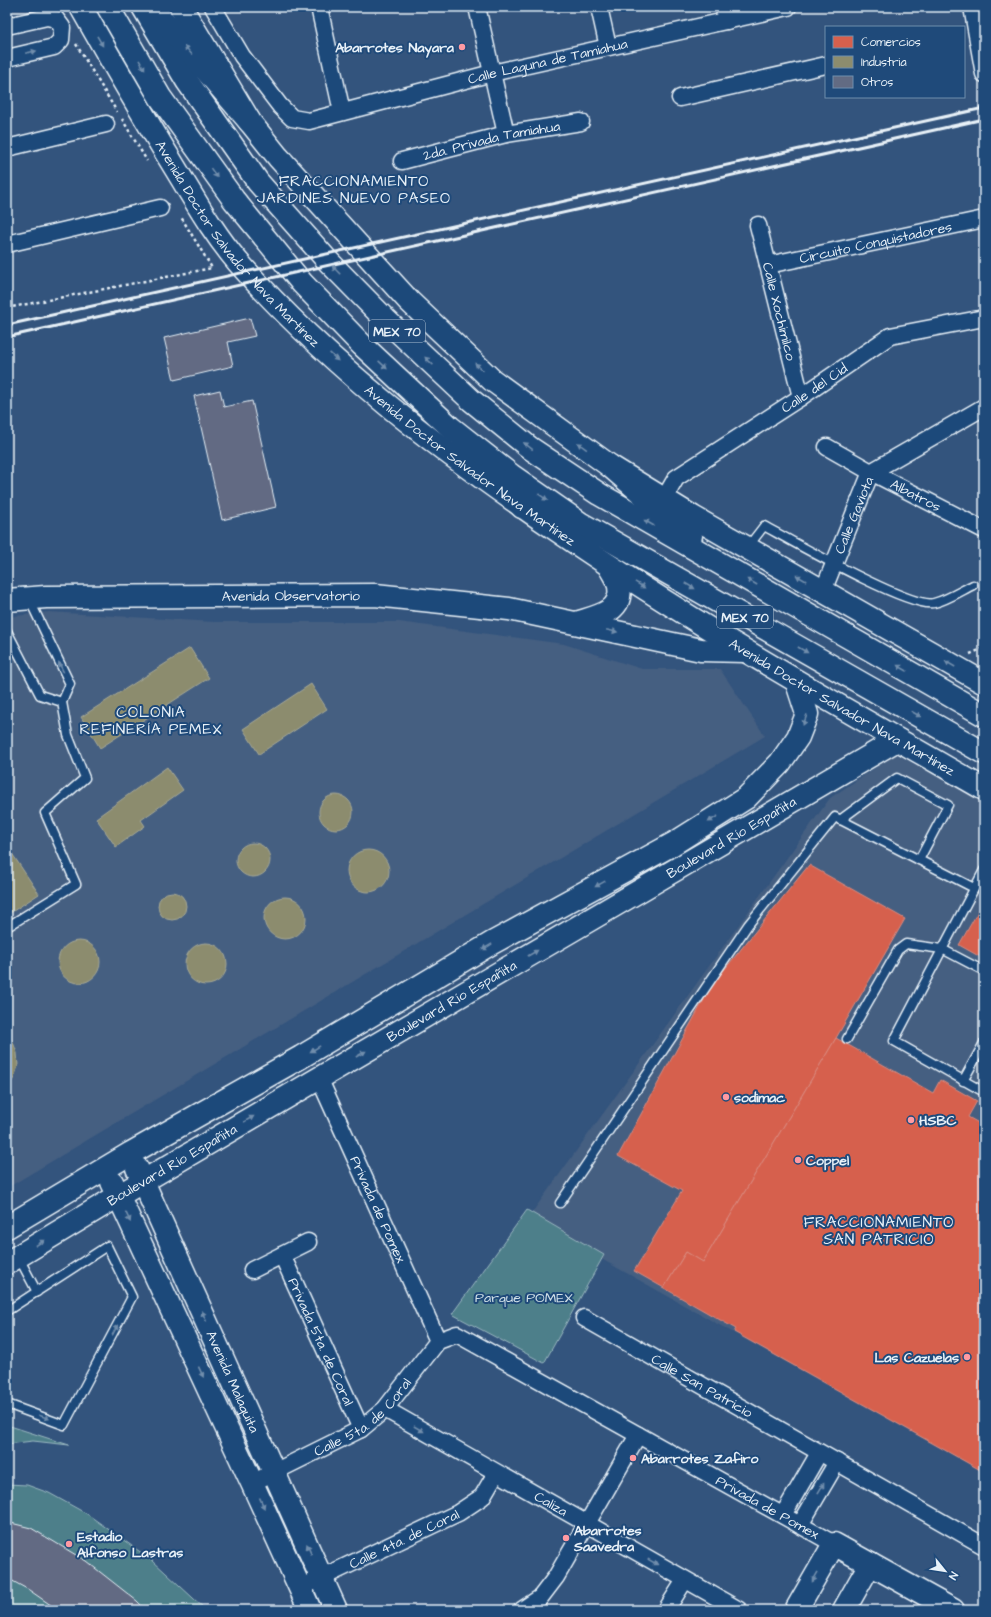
<svg xmlns="http://www.w3.org/2000/svg" width="991" height="1617" font-family="'Architects Daughter',sans-serif">
<rect width="100%" height="100%" fill="#33547d"/>
<filter id="ink" filterUnits="userSpaceOnUse"><feTurbulence type="fractalNoise" baseFrequency=".025" numOctaves="2"/><feDisplacementMap in="SourceGraphic" scale="8" xChannelSelector="R" yChannelSelector="G"/><feConvolveMatrix kernelMatrix="1 2 1 2 8 2 1 2 1" color-interpolation-filters="sRGB"/></filter>
<g filter="url(#ink)">
<g fill="#445e81">
<path d="M49 612 214 622H399L564 644 642 669H720L765 736 7 1188V617Z"/>
<path d="M896 754 984 801V1473L528 1218 830 798Z"/>
</g>
<g fill="#4e7f8a" stroke="#9bb8c1">
<path d="M527 1210 604 1255 544 1363 452 1314Z"/>
<path d="M7 1425 69 1445 33 1441 7 1444Z"/>
<path d="M7 1484 27 1485 49 1493 87 1514 153 1561 206 1610H7Z"/>
</g>
<g fill="#d6604d" stroke="#db8c80">
<path d="M809 865 905 919 836 1038 703 1262 686 1252 664 1288 634 1271 682 1191 618 1156 712 985Z"/>
<path d="M984 901V959L959 945Z"/>
<path d="M836 1038 933 1093 940 1080 977 1101 968 1117 984 1126V1472L734 1332 736 1329 664 1288 686 1252 703 1262Z"/>
</g>
<g fill="#8c8c6e" stroke="#a8aa97">
<path d="M190 648 209 678 100 748 81 717Z"/>
<path d="M311 684 327 709 259 754 243 729Z"/>
<path d="M167 767 183 790 141 820 145 826 116 847 96 818Z"/>
<circle cx="336" cy="812" r="17"/>
<circle cx="253" cy="860" r="17"/>
<path d="M7 846 39 894 7 915Z"/>
<circle cx="368" cy="871" r="21"/>
<circle cx="172" cy="906" r="14"/>
<circle cx="285" cy="918" r="21"/>
<circle cx="79" cy="962" r="21"/>
<circle cx="206" cy="964" r="21"/>
<path d="M7 1035 13 1042 17 1053 18 1066 14 1078 7 1088Z"/>
</g>
<g fill="#626b83" stroke="#e8f1f8">
<path d="M250 318 255 336 228 342 233 366 174 380 164 338Z"/>
<path d="M220 390 224 407 252 401 276 507 222 520 194 396Z"/>
<path d="M7 1522 31 1528 86 1561 137 1601 146 1610H58L29 1590 7 1578Z"/>
</g>
<g fill="none" stroke-linecap="round" stroke-linejoin="round">
<defs>
<g id="lane">
<path d="M747 548 764 526C790 540 910 609 934 603 947 600 961 591 973 585"/>
<path d="M7 631 40 695 62 702"/>
<path d="M840 820 897 778 948 805 919 860"/>
<path d="M984 870 894 1041 984 1092"/>
<path d="M7 927 76 884 45 813 85 778 68 735 62 702 70 684 29 599"/>
<path d="M847 1039 898 950 906 944 942 949 984 971"/>
<path d="M963 1081 984 1043"/>
<path d="M560 1203 748 925 835 817 974 888"/>
<path d="M19 1258 37 1292"/>
<path d="M7 1311 107 1246 132 1297 64 1425 7 1404"/>
</g>
<g id="street">
<path id="s1" d="M213 7 242 56 280 106 292 118 309 121 492 73 788 7"/>
<path d="M319 7 342 112"/>
<path d="M477 7 506 134"/>
<path d="M599 7 608 47"/>
<path d="M724 7 727 21"/>
<path d="M972 7 984 74"/>
<path d="M7 26 47 17 56 19 62 27 61 40 54 47 7 58"/>
<path d="M680 98 826 65"/>
<path d="M7 148 106 124"/>
<path id="s2" d="M402 161 506 134 581 122"/>
<path id="s3" d="M758 225 801 397"/>
<path d="M7 244 160 208"/>
<path id="s4" d="M768 265 984 219"/>
<path id="s5" d="M827 447 871 472 984 530"/>
<path id="s6" d="M664 499 676 478 801 397 890 336 984 318"/>
<path id="s7" d="M823 591 871 472 984 407"/>
<path id="s8" d="M319 1078 438 1341"/>
<path id="s9" d="M282 1255 361 1429"/>
<path d="M252 1270 308 1242"/>
<path id="s10" d="M584 1318 984 1546"/>
<path id="s11" d="M385 1409 739 1610"/>
<path id="s12" d="M252 1483 361 1429 385 1409 438 1341 457 1334 834 1544"/>
<path d="M783 1515 819 1453"/>
<path d="M800 1525 837 1462"/>
<path id="s13" d="M300 1588 458 1513 482 1497 496 1473"/>
<path d="M522 1610 540 1598 556 1577 638 1435"/>
<path d="M666 1610 685 1580"/>
</g>
<g id="secondary">
<path id="s14" d="M81 7C112 62 144 117 177 171 196 202 214 234 238 262 329 366 442 452 555 529 693 624 839 706 984 789"/>
<path d="M181 7 250 122 278 157 409 301 492 380 610 466 693 517 984 683"/>
<path id="s15" d="M7 600 46 597 375 595 509 609 701 650 745 651"/>
<path d="M576 623C594 617 624 613 619 586 617 579 612 572 609 566"/>
<path id="s16" d="M137 1168 336 1610"/>
<path d="M112 1182 252 1483 310 1610"/>
<path d="M7 1227 131 1153 301 1057 492 943 673 844 746 798 780 763 798 737 807 714 797 683"/>
<path id="s17" d="M7 1263 118 1196 897 740"/>
<path d="M796 1610 834 1544 953 1610"/>
<path d="M844 1610 870 1564"/>
</g>
<g id="highway">
<path d="M108 7 160 97 234 200 302 283 362 345 450 427 511 475 580 523 984 753"/>
<path d="M143 7 187 81 258 182 327 260 386 320 471 400 530 448 599 494 984 715"/>
<path d="M162 19 250 122"/>
<path d="M610 466 691 536"/>
<path d="M491 472 522 507"/>
</g>
</defs>
<use href="#lane" stroke="#e8f1f8" stroke-width="11"/>
<use href="#street" stroke="#e8f1f8" stroke-width="19"/>
<use href="#secondary" stroke="#e8f1f8" stroke-width="25"/>
<use href="#highway" stroke="#e8f1f8" stroke-width="25"/>
<g stroke="#e8f1f8" stroke-width="2.5" stroke-dasharray="3 3" stroke-linecap="butt">
<path d="M76 44 117 112"/>
<path d="M122 119 147 161"/>
<path d="M7 308 212 268 181 217"/>
<path d="M970 654 984 648"/>
</g>
<use href="#lane" stroke="#1f4a7a" stroke-width="8"/>
<use href="#street" stroke="#1f4a7a" stroke-width="16"/>
<use href="#secondary" stroke="#1f4a7a" stroke-width="22"/>
<use href="#highway" stroke="#1f4a7a" stroke-width="22"/>
<g stroke="#e8f1f8" stroke-width="3">
<path d="M7 325 984 108"/>
<path d="M7 337 984 119"/>
</g>
</g>
<defs><path id="oneway-solid" d="M-6-.8H1V-3.2L6.5 0L1 3.2V.8H-6Z"/></defs>
<g fill="#6f8dac">
<use href="#oneway-solid" transform="translate(100 41) rotate(60)"/>
<use href="#oneway-solid" transform="translate(188 50) rotate(-131)"/>
<use href="#oneway-solid" transform="translate(31 52) rotate(-12)"/>
<use href="#oneway-solid" transform="translate(142 65) rotate(60)"/>
<use href="#oneway-solid" transform="translate(214 173) rotate(54)"/>
<use href="#oneway-solid" transform="translate(336 270) rotate(-134)"/>
<use href="#oneway-solid" transform="translate(334 357) rotate(43)"/>
<use href="#oneway-solid" transform="translate(429 361) rotate(-137)"/>
<use href="#oneway-solid" transform="translate(383 365) rotate(43)"/>
<use href="#oneway-solid" transform="translate(479 367) rotate(-136)"/>
<use href="#oneway-solid" transform="translate(528 446) rotate(-142)"/>
<use href="#oneway-solid" transform="translate(582 446) rotate(-144)"/>
<use href="#oneway-solid" transform="translate(543 497) rotate(34)"/>
<use href="#oneway-solid" transform="translate(649 523) rotate(-150)"/>
<use href="#oneway-solid" transform="translate(801 578) rotate(-150)"/>
<use href="#oneway-solid" transform="translate(752 582) rotate(-150)"/>
<use href="#oneway-solid" transform="translate(640 585) rotate(32)"/>
<use href="#oneway-solid" transform="translate(690 586) rotate(30)"/>
<use href="#oneway-solid" transform="translate(612 631) rotate(12)"/>
<use href="#oneway-solid" transform="translate(803 650) rotate(30)"/>
<use href="#oneway-solid" transform="translate(950 664) rotate(-150)"/>
<use href="#oneway-solid" transform="translate(61 667) rotate(-116)"/>
<use href="#oneway-solid" transform="translate(902 668) rotate(-150)"/>
<use href="#oneway-solid" transform="translate(916 714) rotate(30)"/>
<use href="#oneway-solid" transform="translate(805 720) rotate(110)"/>
<use href="#oneway-solid" transform="translate(713 819) rotate(148)"/>
<use href="#oneway-solid" transform="translate(600 884) rotate(151)"/>
<use href="#oneway-solid" transform="translate(487 947) rotate(149)"/>
<use href="#oneway-solid" transform="translate(533 953) rotate(-30)"/>
<use href="#oneway-solid" transform="translate(315 1049) rotate(149)"/>
<use href="#oneway-solid" transform="translate(361 1054) rotate(-30)"/>
<use href="#oneway-solid" transform="translate(249 1119) rotate(-30)"/>
<use href="#oneway-solid" transform="translate(128 1217) rotate(65)"/>
<use href="#oneway-solid" transform="translate(40 1243) rotate(-31)"/>
<use href="#oneway-solid" transform="translate(204 1316) rotate(-114)"/>
<use href="#oneway-solid" transform="translate(115 1330) rotate(-62)"/>
<use href="#oneway-solid" transform="translate(201 1372) rotate(65)"/>
<use href="#oneway-solid" transform="translate(44 1417) rotate(20)"/>
<use href="#oneway-solid" transform="translate(419 1429) rotate(30)"/>
<use href="#oneway-solid" transform="translate(821 1488) rotate(-59)"/>
<use href="#oneway-solid" transform="translate(262 1503) rotate(66)"/>
<use href="#oneway-solid" transform="translate(309 1549) rotate(-114)"/>
<use href="#oneway-solid" transform="translate(653 1562) rotate(29)"/>
<use href="#oneway-solid" transform="translate(815 1577) rotate(120)"/>
</g>
</g>
<g fill="#ff9aa2" stroke="#1f4a7a" stroke-width="1.5">
<circle cx="462" cy="47" r="4"/>
<circle cx="726" cy="1097" r="4"/>
<circle cx="911" cy="1120" r="4"/>
<circle cx="798" cy="1160" r="4"/>
<circle cx="967" cy="1357" r="4"/>
<circle cx="633" cy="1458" r="4"/>
<circle cx="566" cy="1538" r="4"/>
<circle cx="69" cy="1544" r="4"/>
</g>
<g text-anchor="middle" stroke-width="4" stroke-linejoin="round" paint-order="stroke">
<g fill="#1f4a7a" stroke="#acbfd2" stroke-width="1">
<rect x="369" y="320" width="56" height="22" rx="3"/>
<rect x="717" y="606" width="56" height="22" rx="3"/>
</g>
<g font-size="13" font-weight="bold" fill="#e8f1f8">
<text x="397" y="336">MEX 70</text>
<text x="745" y="622">MEX 70</text>
</g>
<g font-size="14" font-weight="bold" fill="#e8f1f8" stroke="#1f4a7a" text-anchor="start">
<text x="454" y="52" text-anchor="end">Abarrotes Nayara</text>
<text x="734" y="1102">sodimac</text>
<text x="919" y="1125">HSBC</text>
<text x="806" y="1165">Coppel</text>
<text x="959" y="1362" text-anchor="end">Las Cazuelas</text>
<text x="641" y="1463">Abarrotes Zafiro</text>
<text x="574" y="1535">Abarrotes<tspan x="574" dy="16">Saavedra</tspan></text>
<text x="77" y="1541">Estadio<tspan x="77" dy="16">Alfonso Lastras</tspan></text>
</g>
<g font-size="14" fill="#e8f1f8" stroke="#1f4a7a">
<text dy="5" stroke="none"><textPath href="#s1" startOffset="400">Calle Laguna de Tamiahua</textPath></text>
<text dy="5" stroke="none"><textPath href="#s2" startOffset="92">2da. Privada Tamiahua</textPath></text>
<text dy="5" stroke="none"><textPath href="#s14" startOffset="285">Avenida Doctor Salvador Nava Martínez</textPath></text>
<text dy="5" stroke="none"><textPath href="#s4" startOffset="110">Circuito Conquistadores</textPath></text>
<text dy="5" stroke="none"><textPath href="#s3" startOffset="89">Calle Xochimilco</textPath></text>
<text dy="5" stroke="none"><textPath href="#s6" startOffset="189">Calle del Cid</textPath></text>
<text dy="5" stroke="none"><textPath href="#s14" startOffset="609">Avenida Doctor Salvador Nava Martínez</textPath></text>
<text dy="5" stroke="none"><textPath href="#s5" startOffset="101">Albatros</textPath></text>
<text dy="5" stroke="none"><textPath href="#s7" startOffset="82">Calle Gaviota</textPath></text>
<text dy="5" stroke="none"><textPath href="#s15" startOffset="284">Avenida Observatorio</textPath></text>
<text dy="5" stroke="none"><textPath href="#s14" startOffset="1053">Avenida Doctor Salvador Nava Martínez</textPath></text>
<text dy="5" stroke="none"><textPath href="#s17" startOffset="840">Boulevard Río Españita</textPath></text>
<text dy="5" stroke="none"><textPath href="#s17" startOffset="516">Boulevard Río Españita</textPath></text>
<text dy="5" stroke="none"><textPath href="#s17" startOffset="192">Boulevard Río Españita</textPath></text>
<text dy="5" stroke="none"><textPath href="#s8" startOffset="144">Privada de Pomex</textPath></text>
<text dy="5" stroke="none"><textPath href="#s9" startOffset="95">Privada 5ta. de Coral</textPath></text>
<text dy="5" stroke="none"><textPath href="#s16" startOffset="234">Avenida Malaquita</textPath></text>
<text dy="5" stroke="none"><textPath href="#s10" startOffset="136">Calle San Patricio</textPath></text>
<text dy="5" stroke="none"><textPath href="#s12" startOffset="130">Calle 5ta. de Coral</textPath></text>
<text dy="5" stroke="none"><textPath href="#s11" startOffset="191">Caliza</textPath></text>
<text dy="5" stroke="none"><textPath href="#s12" startOffset="615">Privada de Pomex</textPath></text>
<text dy="5" stroke="none"><textPath href="#s13" startOffset="115">Calle 4ta. de Coral</textPath></text>
</g>
<g font-size="14" fill="#d1e0e8" stroke="#1f4a7a">
<text x="524" y="1302">Parque POMEX</text>
</g>
<g font-size="15" letter-spacing="1" fill="#e8f1f8" stroke="#1f4a7a">
<text x="354" y="186">FRACCIONAMIENTO<tspan x="354" dy="17">JARDINES NUEVO PASEO</tspan></text>
<text x="151" y="717">COLONIA<tspan x="151" dy="17">REFINERÍA PEMEX</tspan></text>
<text x="879" y="1227">FRACCIONAMIENTO<tspan x="879" dy="17">SAN PATRICIO</tspan></text>
</g>
</g>
<rect width="991" height="1617" fill="none" stroke="#1f4a7a" stroke-width="24"/>
<rect x="12" y="12" width="967" height="1593" fill="none" stroke="#e8f1f8" stroke-width="1.5" filter="url(#ink)"/>
<rect x="825" y="26" width="140" height="72" fill="#1f4a7a" stroke="#6f8dac"/>
<rect x="833" y="36" width="20" height="12" fill="#d6604d" stroke="#6f8dac"/>
<text x="861" y="46" font-size="12" fill="#e8f1f8">Comercios</text>
<rect x="833" y="56" width="20" height="12" fill="#8c8c6e" stroke="#6f8dac"/>
<text x="861" y="66" font-size="12" fill="#e8f1f8">Industria</text>
<rect x="833" y="76" width="20" height="12" fill="#626b83" stroke="#6f8dac"/>
<text x="861" y="86" font-size="12" fill="#e8f1f8">Otros</text>
<g transform="translate(945 1571) rotate(120)" stroke="#1f4a7a" stroke-width="3" paint-order="stroke">
<path d="M0-3L7 15L0 10L-7 15Z" fill="#e8f1f8"/>
<text y="-6" font-size="11" font-weight="bold" text-anchor="middle" fill="#e8f1f8">N</text>
</g>
</svg>
